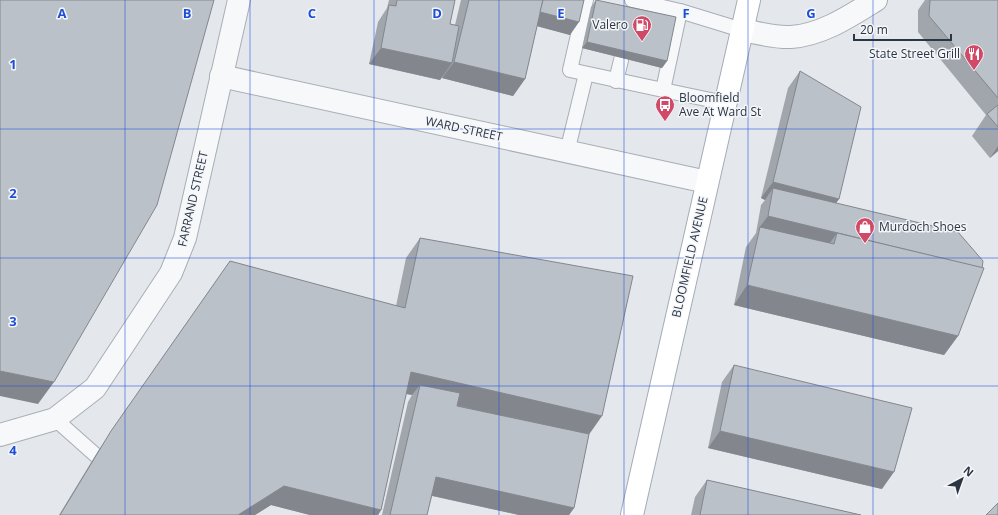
<svg xmlns="http://www.w3.org/2000/svg" width="998" height="515" font-family="'Open Sans',sans-serif">
<rect width="100%" height="100%" fill="#e4e7ec"/>
<g fill="none" stroke-linecap="round" stroke-linejoin="round">
<defs>
<g id="service">
<path d="M586 0 570 70 663 90 680 11 632 0"/>
<path d="M680 11 742 30"/>
<path d="M616 81 622 56"/>
<path d="M663 90 725 103"/>
<path d="M567 152 586 74"/>
<path d="M55 419 109 467"/>
</g>
<g id="minor">
<path d="M742 30C758 33 775 38 791 37 822 35 850 16 876 0"/>
<path d="M221 76 707 182"/>
<path d="M0 435 55 419 95 388 171 273 185 238 239 0"/>
</g>
<path id="primary" d="M632 515 749 0"/>
</defs>
<use href="#service" stroke="#a9aeb6" stroke-width="16"/>
<use href="#minor" stroke="#a9aeb6" stroke-width="24"/>
<use href="#primary" stroke="#a3acb8" stroke-width="24"/>
<use href="#service" stroke="#f7f8fa" stroke-width="14"/>
<use href="#minor" stroke="#f7f8fa" stroke-width="22"/>
<use href="#primary" stroke="#fff" stroke-width="22"/>
</g>
<g fill="#a1a6ad">
<path d="M389 0H455L450 24 455 25 461 0H584L570 35 537 26 525 79 513 96 442 78 443 75 440 80 369 64 378 22 387 8Z"/>
<path d="M596 0 667 61 662 68 582 48 591 7Z"/>
<path d="M925 0H998V151L990 158 972 136 986 115 918 32V10Z"/>
<path d="M800 71 839 199 836 203 958 336 944 355 734 305 746 247 756 233 761 205 765 200 761 198 788 88Z"/>
<path d="M420 238 589 434 574 508 569 515H519L432 496 427 515H382L408 402 412 395 406 394 381 510 378 515H310L271 505 255 515H59L98 451 230 261 396 306 406 258Z"/>
<path d="M734 365 882 489 708 448 722 382Z"/>
<path d="M707 480 861 515H691L695 497Z"/>
</g>
<g fill="#83878d">
<path d="M538 11 579 22 570 35 529 24Z"/>
<path d="M587 42 667 61 662 68 582 48Z"/>
<path d="M381 48 452 63 440 80 369 64Z"/>
<path d="M454 62 525 79 513 96 442 78Z"/>
<path d="M998 146V151L990 158Z"/>
<path d="M773 182 839 199 827 216 773 188 765 200 761 198Z"/>
<path d="M768 216 837 233 825 250 760 227 756 232Z"/>
<path d="M747 285 958 336 944 355 734 305Z"/>
<path d="M0 371 54 382 38 404 0 396Z"/>
<path d="M411 372 602 416 588 436 417 396 420 385 412 395 397 392Z"/>
<path d="M720 431 894 472 882 489 708 448Z"/>
<path d="M436 477 574 508 569 515H519L424 494Z"/>
<path d="M284 486 381 510 378 515H310L271 505 255 515H238Z"/>
</g>
<g fill="#bbc1c9" stroke="#83878d">
<path d="M0 0H214L157 205 54 382 0 371Z"/>
<path d="M397 0H455L450 24 459 26 452 63 381 48 389 5 396 6Z"/>
<path d="M469 0H543L525 79 454 62Z"/>
<path d="M543 0H584L579 22 540 12Z"/>
<path d="M596 0 676 17 667 61 587 42Z"/>
<path d="M930 0H998V98L929 16Z"/>
<path d="M800 71 861 107 839 199 773 182Z"/>
<path d="M998 105V127L987 114Z"/>
<path d="M773 188 958 232 983 261 982 268 768 216Z"/>
<path d="M760 227 834 244 837 233 984 268 958 336 747 285Z"/>
<path d="M420 238 633 276 602 416 411 372 381 510 284 486 238 515H60L111 431 230 261 405 308Z"/>
<path d="M734 365 912 408 894 472 720 431Z"/>
<path d="M420 385 460 393 457 406 589 434 574 508 436 477 427 515H390Z"/>
<path d="M707 480 861 515H700Z"/>
<path d="M998 503V515H986Z"/>
</g>
<path fill="none" stroke="#1d4ed8" stroke-width="1" stroke-opacity="0.55" d="M125 0V515M250 0V515M374 0V515M499 0V515M624 0V515M748 0V515M873 0V515M0 129H998M0 258H998M0 386H998"/>
<defs>
<symbol id="fuel-pin" viewBox="-11 -11 22 30"><path d="M0 17L-7.5 6A9.5 9.5 0 1 1 7.5 6Z" fill="#d04966" stroke="#f4f6f9"/><path d="M-5.5-6h7V0h2V4h1.3V-2.5L3-4.5l.8-.8L6-3V5H2.5V1h-1V6h-7ZM-4.2-4.7v3.2H.2V-4.7Z" fill="#fff"/></symbol>
<symbol id="restaurant-pin" viewBox="-11 -11 22 30"><path d="M0 17L-7.5 6A9.5 9.5 0 1 1 7.5 6Z" fill="#d04966" stroke="#f4f6f9"/><path d="M-5-6h1v4h1v-4h1v4h1v-4h1v5L-1.5 .5V6h-2V.5L-5-1ZM5-6V6H3V1.5H1.5Q1.5-4 5-6Z" fill="#fff"/></symbol>
<symbol id="bus-pin" viewBox="-11 -11 22 30"><path d="M0 17L-7.5 6A9.5 9.5 0 1 1 7.5 6Z" fill="#d04966" stroke="#f4f6f9"/><path d="M-5-6H5V4H4V6H2V4H-2V6H-4V4H-5ZM-3.5-4V0h7V-4ZM-3.5 1.2v1.5H-2V1.2ZM2 1.2v1.5H3.5V1.2Z" fill="#fff"/></symbol>
<symbol id="shop-pin" viewBox="-11 -11 22 30"><path d="M0 17L-7.5 6A9.5 9.5 0 1 1 7.5 6Z" fill="#d04966" stroke="#f4f6f9"/><path d="M-5-2.5h2.3a2.7 3.5 0 0 1 5.4 0H5L5.5 6h-11ZM-1.5-2.5h3a1.5 2.3 0 0 0-3 0Z" fill="#fff"/></symbol>
</defs>
<g fill-rule="evenodd">
<use href="#fuel-pin" x="631" y="14" width="22" height="30"/>
<use href="#restaurant-pin" x="963" y="43" width="22" height="30"/>
<use href="#bus-pin" x="654" y="94" width="22" height="30"/>
<use href="#shop-pin" x="854" y="216" width="22" height="30"/>
</g>
<g text-anchor="middle" stroke-width="3" stroke-linejoin="round" paint-order="stroke">
<g font-size="12" fill="#2b3644" stroke="#f4f6f9" text-anchor="end">
<text x="628" y="29">Valero</text>
<text x="960" y="58">State Street Grill</text>
<text x="679" y="102" text-anchor="start">Bloomfield<tspan x="679" dy="14">Ave At Ward St</tspan></text>
<text x="879" y="231" text-anchor="start">Murdoch Shoes</text>
</g>
<g font-size="12" fill="#2b3644" stroke="#f4f6f9">
<text transform="translate(464 129) rotate(12)" y="4">WARD STREET</text>
<text transform="translate(193 199) rotate(-77)" y="4">FARRAND STREET</text>
<text transform="translate(690 257) rotate(-77)" y="4">BLOOMFIELD AVENUE</text>
</g>
</g>
<g font-size="13" text-anchor="middle" font-weight="bold" fill="#1d4ed8" stroke="#f4f6f9" stroke-width="3" stroke-linejoin="round" paint-order="stroke">
<text x="62" y="18">A</text>
<text x="187" y="18">B</text>
<text x="312" y="18">C</text>
<text x="437" y="18">D</text>
<text x="561" y="18">E</text>
<text x="686" y="18">F</text>
<text x="811" y="18">G</text>
<text x="13" y="69">1</text>
<text x="13" y="198">2</text>
<text x="13" y="326">3</text>
<text x="13" y="455">4</text>
</g>
<g transform="translate(962 479) rotate(41)" stroke="#f4f6f9" stroke-width="3" paint-order="stroke">
<path d="M0-3L7 15L0 10L-7 15Z" fill="#2b3644"/>
<text y="-6" font-size="11" font-weight="bold" text-anchor="middle" fill="#2b3644">N</text>
</g>
<path d="M854 34v6h97v-6" fill="none" stroke="#2b3644" stroke-width="2"/>
<text x="860" y="34" font-size="12" fill="#2b3644" stroke="#f4f6f9" stroke-width="3" paint-order="stroke">20 m</text>
</svg>
